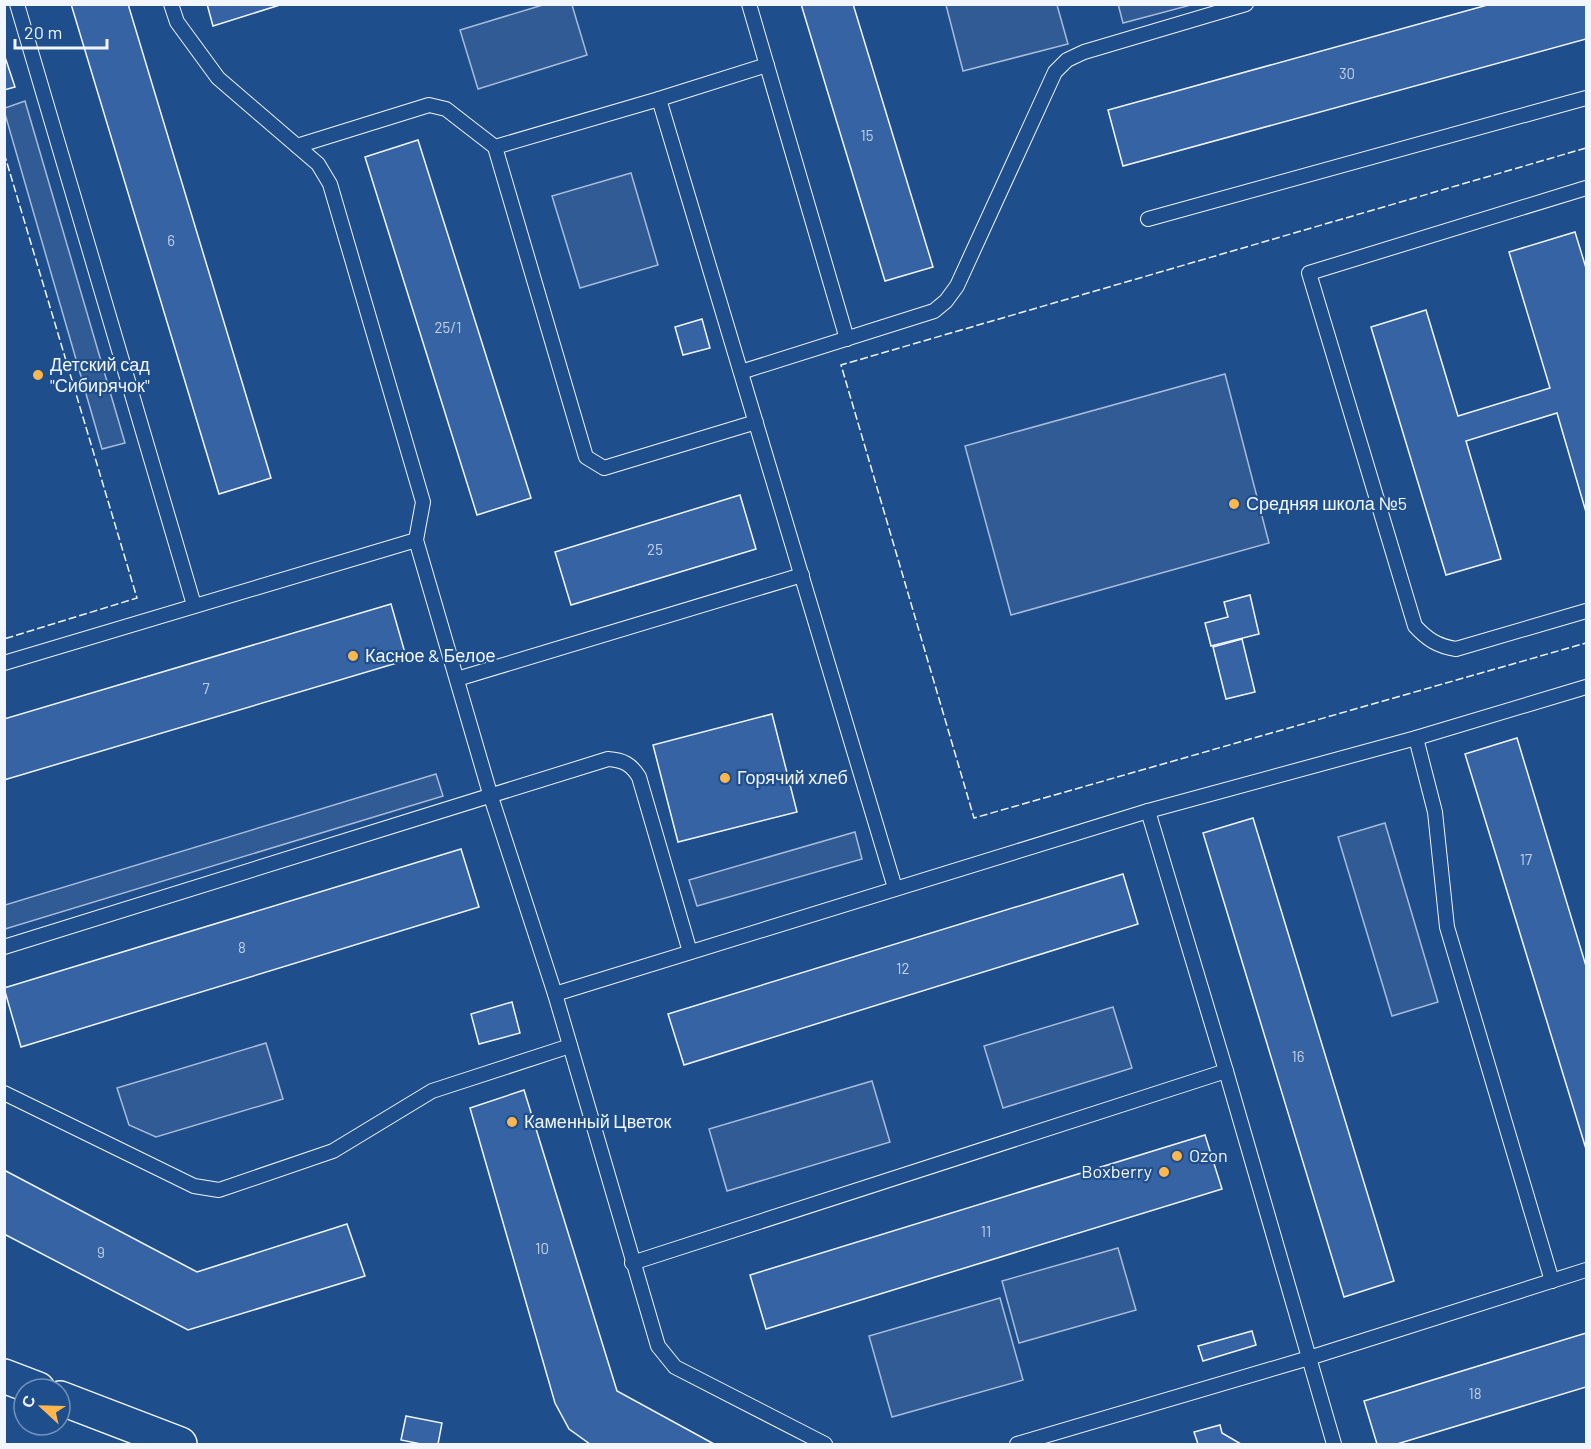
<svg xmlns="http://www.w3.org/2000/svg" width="1591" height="1449" font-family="Barlow,sans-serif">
<rect width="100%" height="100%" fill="#1f4e8c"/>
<g fill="#305b95" stroke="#a8bbd7" stroke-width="1.5">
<path d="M546 4 572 5 587 55 478 89 460 30Z"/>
<path d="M1118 4H1191V5L1123 23Z"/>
<path d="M946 5H1057L1068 44 963 71Z"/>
<path d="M25 101 125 443 102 449 5 114V108Z"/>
<path d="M631 173 658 265 580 288 552 196Z"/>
<path d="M1225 374 1269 543 1011 615 965 446Z"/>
<path d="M436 774 443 796 5 929V905Z"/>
<path d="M1385 823 1438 1002 1392 1016 1338 837Z"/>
<path d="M855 832 862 859 697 906 689 880Z"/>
<path d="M1113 1007 1132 1068 1003 1108 984 1046Z"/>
<path d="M266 1043 283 1099 156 1137 129 1125 117 1088Z"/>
<path d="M872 1081 890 1142 727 1191 709 1129Z"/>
<path d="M1118 1248 1136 1310 1019 1343 1002 1281Z"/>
<path d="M1000 1298 1023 1380 892 1417 869 1336Z"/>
</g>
<g fill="#3563a3" stroke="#f2f6ff" stroke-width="1.5">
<path d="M71 4H128L271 478 219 494Z"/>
<path d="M207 4H283L213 26Z"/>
<path d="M801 4H853L933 267 885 281Z"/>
<path d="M1491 4H1586V39L1123 166 1108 110Z"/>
<path d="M4 54 15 87 4 90Z"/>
<path d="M418 140 531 498 477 515 365 157Z"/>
<path d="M1575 232 1586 268V512L1557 413 1466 441 1501 559 1446 575 1371 327 1426 310 1458 416 1550 388 1509 252Z"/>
<path d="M702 319 710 348 683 355 675 327Z"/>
<path d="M740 495 756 549 571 605 555 552Z"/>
<path d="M1250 595 1259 634 1211 646 1205 623 1228 617 1224 602Z"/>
<path d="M391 604 407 660 4 780V719Z"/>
<path d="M1242 639 1255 692 1226 699 1213 647Z"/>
<path d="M772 714 797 812 678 842 653 745Z"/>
<path d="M1517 738 1586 966V1149L1465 754Z"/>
<path d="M1253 818 1394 1281 1344 1297 1203 833Z"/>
<path d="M461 849 479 907 21 1047 4 988Z"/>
<path d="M1123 874 1138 924 684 1065 668 1014Z"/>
<path d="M512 1002 520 1033 479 1044 471 1014Z"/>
<path d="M524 1090 617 1391 714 1444H590L569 1429 555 1403 470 1108Z"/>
<path d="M1205 1135 1222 1189 766 1329 750 1275Z"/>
<path d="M4 1170 197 1272 347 1224 365 1276 188 1330 4 1234Z"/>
<path d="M1252 1331 1256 1345 1203 1361 1198 1346Z"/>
<path d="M1586 1333V1387L1397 1444H1377L1364 1401Z"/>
<path d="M406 1416 442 1423 438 1444H421L401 1440Z"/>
<path d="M1220 1425 1222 1433 1241 1444H1198L1194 1432Z"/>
</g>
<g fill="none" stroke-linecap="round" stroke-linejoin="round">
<defs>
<g id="service">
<path d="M17 4 194 605"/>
<path d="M171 4 177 22 218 78 318 164 330 184 423 502 416 540 491 797 555 994 658 1346 675 1367 825 1444"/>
<path d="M749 4 847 339"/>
<path d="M659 99 767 65"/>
<path d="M297 146 429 105 446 109 495 147"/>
<path d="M1586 188 1309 273 1415 626C1427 639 1437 646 1456 649L1586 611"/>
<path d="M1148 219 1586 98"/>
<path d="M741 372 934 311 946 301 957 286 1055 72 1067 60 1084 52 1246 4"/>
<path d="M756 422 604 468 586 457 495 147 659 99 895 888"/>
<path d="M4 663 416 540"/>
<path d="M457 679 802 575"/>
<path d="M1416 738 1435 812 1447 927 1552 1281"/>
<path d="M1148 811 1226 1071 1334 1444"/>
<path d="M4 947 608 759C623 760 631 764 639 777L690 952"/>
<path d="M555 994 1148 811 1416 738 1586 687"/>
<path d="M4 1093 194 1186 219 1190 333 1151 432 1091 570 1046"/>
<path d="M632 1263 1226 1071"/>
<path d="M1017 1444 1309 1358 1586 1270"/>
</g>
<g id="tertiary">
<path d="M4 1376 38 1389"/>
<path d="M60 1398 180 1444"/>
</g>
</defs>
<use href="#service" stroke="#f2f6ff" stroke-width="16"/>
<use href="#tertiary" stroke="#f2f6ff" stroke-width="36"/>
<use href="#service" stroke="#1f4e8c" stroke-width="14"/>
<use href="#tertiary" stroke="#1f4e8c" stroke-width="33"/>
<g stroke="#f2f6ff" stroke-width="1.5" stroke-dasharray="8 3" stroke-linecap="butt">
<path d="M1586 148 841 365 974 818 1586 643"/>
<path d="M4 153 137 598 4 639"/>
</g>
</g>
<g fill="#ffb74d" stroke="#1f4e8c" stroke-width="2">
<circle cx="38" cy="375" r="6"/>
<circle cx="1234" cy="504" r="6"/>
<circle cx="353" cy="656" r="6"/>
<circle cx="725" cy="778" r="6"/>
<circle cx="512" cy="1122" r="6"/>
<circle cx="1177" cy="1156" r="6"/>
<circle cx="1164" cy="1172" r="6"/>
</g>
<g text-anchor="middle" stroke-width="4.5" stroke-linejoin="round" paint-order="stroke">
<g font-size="15" fill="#c3d1e8">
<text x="1347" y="79">30</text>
<text x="867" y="141">15</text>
<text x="171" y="246">6</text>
<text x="448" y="333">25/1</text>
<text x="655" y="555">25</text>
<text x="206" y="694">7</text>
<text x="1526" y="865">17</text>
<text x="242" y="953">8</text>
<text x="903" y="974">12</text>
<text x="1298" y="1062">16</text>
<text x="986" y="1237">11</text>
<text x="542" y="1254">10</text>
<text x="101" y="1258">9</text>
<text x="1475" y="1399">18</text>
</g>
<g font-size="18" fill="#f2f6ff" stroke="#1f4e8c" text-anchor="start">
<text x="50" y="371">Детский сад<tspan x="50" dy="21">"Сибирячок"</tspan></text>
<text x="1246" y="510">Средняя школа №5</text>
<text x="365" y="662">Касное &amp; Белое</text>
<text x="737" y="784">Горячий хлеб</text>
<text x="524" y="1128">Каменный Цветок</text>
<text x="1189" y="1162">Ozon</text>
<text x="1152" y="1178" text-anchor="end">Boxberry</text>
</g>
</g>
<rect width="1591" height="1449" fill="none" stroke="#f2f6ff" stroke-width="12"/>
<g transform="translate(42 1407) rotate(292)"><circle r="28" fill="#1f4e8c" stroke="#7391ba" stroke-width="1.5"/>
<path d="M0-4.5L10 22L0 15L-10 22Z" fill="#ffb74d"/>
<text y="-9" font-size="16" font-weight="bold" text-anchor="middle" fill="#f2f6ff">С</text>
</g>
<path d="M15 39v9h92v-9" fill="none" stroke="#f2f6ff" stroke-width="3"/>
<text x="24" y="39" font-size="18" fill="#f2f6ff" stroke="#1f4e8c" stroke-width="4.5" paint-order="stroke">20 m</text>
</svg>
